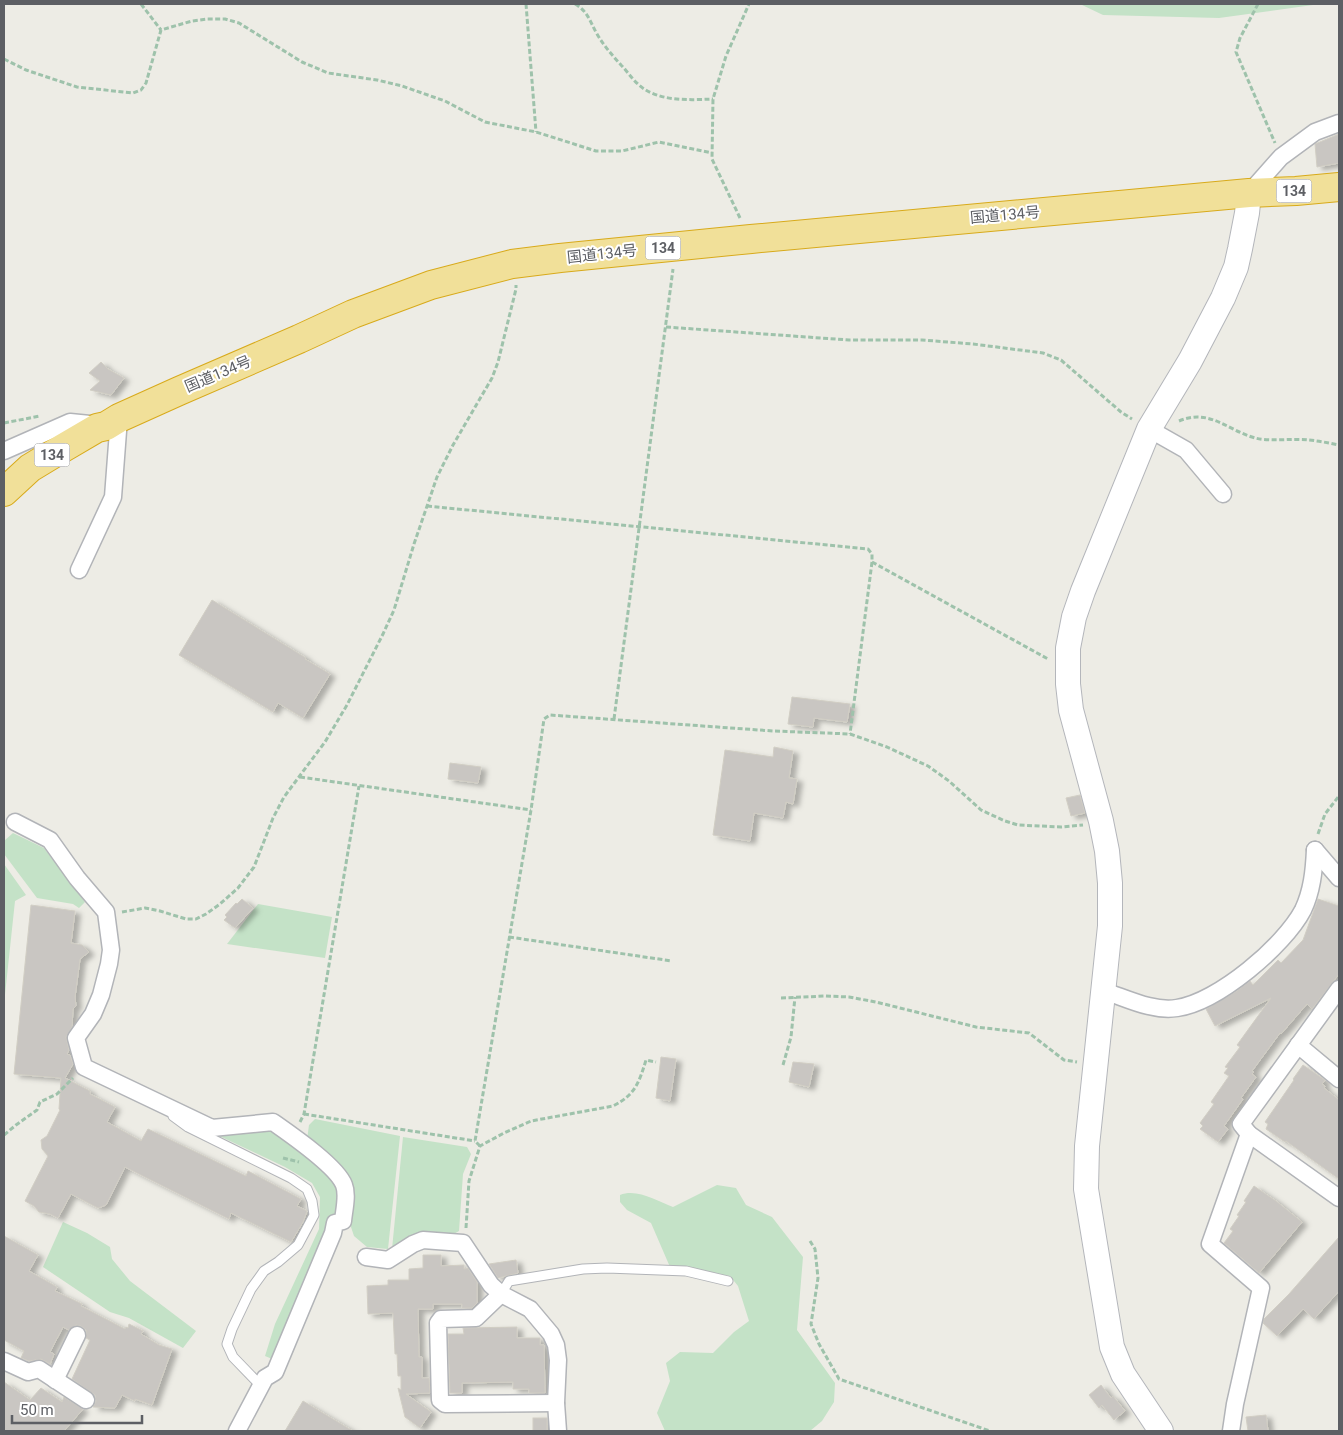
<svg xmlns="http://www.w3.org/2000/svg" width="1343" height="1435" font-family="Roboto,'Noto Sans JP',sans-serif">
<defs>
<filter id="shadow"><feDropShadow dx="5.5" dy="3" stdDeviation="2.5" flood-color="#0004"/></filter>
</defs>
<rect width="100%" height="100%" fill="#edece5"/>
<g fill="#c4e2c7">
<path d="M1080 4H1320L1219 18 1103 15Z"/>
<path d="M13 833 44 848 85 902 79 908 73 904 37 898 4 854V841Z"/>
<path d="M4 864 26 895 15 901 4 1004Z"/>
<path d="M258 904 332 917 325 958 227 944Z"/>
<path d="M315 1119 400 1136 388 1249 367 1247 354 1236 349 1221 350 1204 307 1140 309 1125Z"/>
<path d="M272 1127 323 1170 342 1191 339 1219 277 1361 265 1356 275 1324 319 1229 320 1197 312 1183 285 1167 213 1133Z"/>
<path d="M403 1137 467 1147 471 1154 463 1174 459 1231 450 1236 392 1249Z"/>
<path d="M717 1185 736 1188 746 1205 772 1217 803 1257 797 1330 835 1383 834 1402 822 1421 810 1431H665L657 1413 670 1381 666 1363 680 1352 713 1353 734 1332 749 1321 738 1286 730 1276 670 1267 651 1223 627 1210 620 1202V1195C637 1188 657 1201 673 1207Z"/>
<path d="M63 1222 87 1233 110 1247 112 1259 130 1281 196 1331 183 1348 129 1318 110 1312 43 1267Z"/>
</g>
<g fill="#c9c6c2" stroke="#d1cec4" filter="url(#shadow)">
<path d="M1339 134V163L1317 167 1315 144Z"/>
<path d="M101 362 108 369 124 378 111 395 90 390 100 381 89 373Z"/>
<path d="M212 600 306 658 305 659 330 674 303 718 278 703 273 712 179 655Z"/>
<path d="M792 697 850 704 847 722 814 718 813 727 788 724Z"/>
<path d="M774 747 793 751 789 778 797 779 793 804 786 802 783 818 754 813 750 841 713 835 725 750 773 757Z"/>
<path d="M450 763 481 767 478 783 448 779Z"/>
<path d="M1080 795 1085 813 1071 816 1066 798Z"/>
<path d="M242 899 253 908 235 928 224 920 227 917 225 915 236 903 237 904Z"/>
<path d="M1318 899 1339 906V974L1312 1009 1307 1004 1281 1034 1280 1033 1252 1071 1254 1072 1252 1074 1256 1077 1241 1098 1243 1099 1224 1126 1228 1129 1218 1142 1200 1129 1203 1126 1200 1123 1214 1104 1211 1102 1229 1076 1224 1073 1228 1068 1225 1067 1240 1047 1237 1045 1271 998 1215 1026 1206 1009 1235 992 1250 981 1253 985 1278 960 1281 963 1303 940Z"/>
<path d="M31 905 75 911 71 943 82 945 89 952 80 959 75 997 76 1006 73 1009 72 1027 66 1037 69 1050 67 1054 70 1055 73 1064 65 1078 90 1091V1094L115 1107 107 1122 141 1141 148 1129 246 1176 248 1171 301 1199 297 1206 307 1211 303 1222 291 1242 231 1213 229 1219 125 1167 106 1205 98 1208 71 1194 58 1218 50 1214 39 1212 34 1206 25 1201 48 1156 42 1149 41 1140 47 1136 60 1110 59 1109 61 1078 14 1074Z"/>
<path d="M661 1057 676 1059 670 1101 656 1098Z"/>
<path d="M793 1062 814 1064 809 1087 789 1082Z"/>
<path d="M1303 1065 1325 1080 1322 1084 1325 1086 1324 1088 1339 1100V1179L1286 1141 1285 1142 1266 1129 1268 1124 1265 1122 1294 1080 1293 1079Z"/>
<path d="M1254 1186 1276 1201 1302 1222 1259 1273 1224 1243 1233 1231 1230 1229 1239 1216 1237 1215 1246 1202 1244 1201Z"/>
<path d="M4 1236 38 1255 29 1271 57 1287 55 1291 82 1304 81 1306 125 1329 126 1327 128 1328 129 1324 143 1331 141 1334 159 1345 172 1349 152 1405 135 1399V1401L122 1395 115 1408 93 1407 96 1401 95 1395 72 1379 90 1340 86 1338V1330L81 1326 76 1325 69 1330 63 1327 50 1352 54 1354 50 1364 41 1359 29 1361 21 1358 24 1351 4 1340Z"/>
<path d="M1339 1237V1291L1314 1319 1303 1309 1277 1336 1263 1323 1264 1319 1289 1294Z"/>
<path d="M423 1255H441V1266L464 1265V1269L468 1268 477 1282V1303L472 1308H462V1304H433V1309H418L419 1357H422V1378H429L430 1393 406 1394 431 1412 420 1428 405 1417 398 1388 401 1390V1376H398L397 1354H395L393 1313 368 1314 367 1286 388 1285V1280H409V1269L423 1268Z"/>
<path d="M516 1260 518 1273 498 1278 489 1264Z"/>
<path d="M517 1327V1338H540V1345H544L545 1393H529V1389H513V1382L462 1383V1393H450L448 1334H464L463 1328Z"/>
<path d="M4 1382 30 1400 41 1388 62 1402 64 1397 83 1409 64 1431H4Z"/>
<path d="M1101 1385 1111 1398 1113 1396 1125 1411 1114 1420 1102 1405 1099 1408 1089 1395Z"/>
<path d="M303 1401 353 1431H285Z"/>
<path d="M1266 1415 1268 1431H1248L1246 1417Z"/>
<rect x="533" y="1418" width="14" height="13"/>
</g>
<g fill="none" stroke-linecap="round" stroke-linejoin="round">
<defs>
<g id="lane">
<path d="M173 1116 188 1127 291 1178 307 1189 312 1201 314 1215 298 1245 278 1262 264 1271 251 1289 232 1329 227 1344 233 1357 261 1386"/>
<path d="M501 1294 509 1281 583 1269 607 1268 686 1271 728 1281"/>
</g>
<g id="street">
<path d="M1249 193 1281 157 1315 132 1339 123"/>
<path d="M1149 429 1186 450 1223 494"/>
<path d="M4 451 70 422 100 425"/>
<path d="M79 570 113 497 119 418"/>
<path d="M15 822 50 840 77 878 106 912 111 950 109 964 101 995 93 1014 76 1038 84 1067 212 1128 273 1122C290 1134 337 1166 344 1185 348 1195 344 1210 343 1221L335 1223 333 1233 275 1372 265 1378 237 1431"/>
<path d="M1315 850 1339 878"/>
<path d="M1339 989 1241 1124 1249 1134 1339 1198"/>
<path d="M1104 991C1126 998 1153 1012 1177 1008 1218 1002 1284 946 1303 910 1312 891 1314 871 1315 850"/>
<path d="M1298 1045 1339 1079"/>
<path d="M366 1257 388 1260 413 1244 423 1240 463 1243 491 1285 501 1294 530 1309 551 1334 556 1345 558 1360 556 1403 558 1431"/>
<path d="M501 1294 476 1318 441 1319 438 1323 440 1400 445 1404 556 1403"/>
<path d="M4 1361 28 1372 39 1369 86 1400"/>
<path d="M55 1380 77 1335"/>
<path d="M1231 1431 1235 1404 1261 1288 1210 1244 1249 1134"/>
</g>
<path id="secondary" d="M1161 1431 1123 1374 1112 1347 1086 1189 1087 1146 1110 926V883L1107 851 1101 821 1071 710 1068 684V648L1074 617 1083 591 1149 429 1190 361 1223 298 1236 267 1240 249 1247 213 1249 193"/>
<path id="highway" d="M4 492 30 468 63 448 97 428 106 426 119 418 179 391 299 339 353 314 431 285 512 264 560 258 751 239 1249 193 1296 191 1339 187"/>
</defs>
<use href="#lane" stroke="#b2b4b8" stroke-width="11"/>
<use href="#street" stroke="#b2b4b8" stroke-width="19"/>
<use href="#secondary" stroke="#b4b6bb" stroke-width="26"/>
<use href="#highway" stroke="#d8aa1b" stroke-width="30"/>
<g stroke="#9ec2ab" stroke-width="3" stroke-dasharray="5 2.5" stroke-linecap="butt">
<path d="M141 4 161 30"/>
<path d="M526 4 536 132"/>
<path d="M575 4C588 11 590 22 597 34 604 46 612 55 621 65 627 71 632 79 639 85 658 102 690 100 713 99"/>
<path d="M1258 4 1240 38 1236 52 1275 143"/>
<path d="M4 59 26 70 77 87 133 93 141 90 146 83 161 30 192 21 207 19H225L239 23 302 62 328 73 377 80 402 86 445 101 485 122 536 132 596 151H622L659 142 712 153"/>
<path d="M740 218 712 159 713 99 726 56 749 4"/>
<path d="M666 327 849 340H922L973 344 1043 353 1061 360 1121 412 1132 419"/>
<path d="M1179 421C1209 408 1227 430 1255 438 1270 442 1292 438 1309 440 1319 441 1329 443 1339 445"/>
<path d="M4 423 40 416"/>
<path d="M427 506 868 549 872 554V562L850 734"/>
<path d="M872 562 1048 659"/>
<path d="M614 719 673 269"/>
<path d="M300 777 531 810"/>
<path d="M1318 834 1325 814 1339 796"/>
<path d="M122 912 145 908 160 911 186 919H196L206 914 220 904 238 888 254 867 273 818 284 797 325 742 347 705 383 634 394 610 414 544 437 477 453 445 492 378 498 362 516 289V285"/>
<path d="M509 937 672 961"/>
<path d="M781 998 825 996 849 997 876 1002 976 1027 1029 1033 1064 1060 1077 1062"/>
<path d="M783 1065 791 1037 795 997"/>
<path d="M304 1114 475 1141"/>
<path d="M300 1122 304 1114 359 786"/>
<path d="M4 1135 16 1125 37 1110 40 1102 57 1094 73 1078"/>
<path d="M480 1146 475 1141 531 810 544 719 550 715 773 731 850 734 887 747 928 766 949 781 981 810 1005 821 1018 825 1061 827 1083 825"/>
<path d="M283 1158 299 1162"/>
<path d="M466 1228 469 1181 480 1146 504 1133 531 1121 613 1106C635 1095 639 1083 646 1060L656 1062"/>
<path d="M810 1241 815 1249 818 1278 811 1324 819 1344 839 1379 990 1431"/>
</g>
<use href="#lane" stroke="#fff" stroke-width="9"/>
<use href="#street" stroke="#fff" stroke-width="16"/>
<use href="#secondary" stroke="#fff" stroke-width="24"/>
<use href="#highway" stroke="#f1e099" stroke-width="28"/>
</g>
<g text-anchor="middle" stroke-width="4" stroke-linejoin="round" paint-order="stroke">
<g fill="#fff" stroke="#8e8f92" stroke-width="1">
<rect x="1276.5" y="179.5" width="35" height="23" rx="4"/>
<rect x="645.5" y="236.5" width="35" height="23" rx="4"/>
<rect x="34.5" y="443.5" width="35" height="23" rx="4"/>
</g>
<g font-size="14" font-weight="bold" fill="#5d5f64">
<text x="1294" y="196">134</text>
<text x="663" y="253">134</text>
<text x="52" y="460">134</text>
</g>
<g font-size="15" fill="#5d5f64" stroke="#fff">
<text transform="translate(1005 215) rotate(-5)" y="5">国道134号</text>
<text transform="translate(602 254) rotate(-6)" y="5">国道134号</text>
<text transform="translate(218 374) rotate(-23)" y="5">国道134号</text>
</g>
</g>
<rect width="1343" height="1435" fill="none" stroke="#5d5f64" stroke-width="10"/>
<path d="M12 1415v8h130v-8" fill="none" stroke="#5d5f64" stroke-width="2.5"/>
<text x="20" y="1415" font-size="15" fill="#5d5f64" stroke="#ffffff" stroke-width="4" paint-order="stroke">50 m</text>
</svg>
